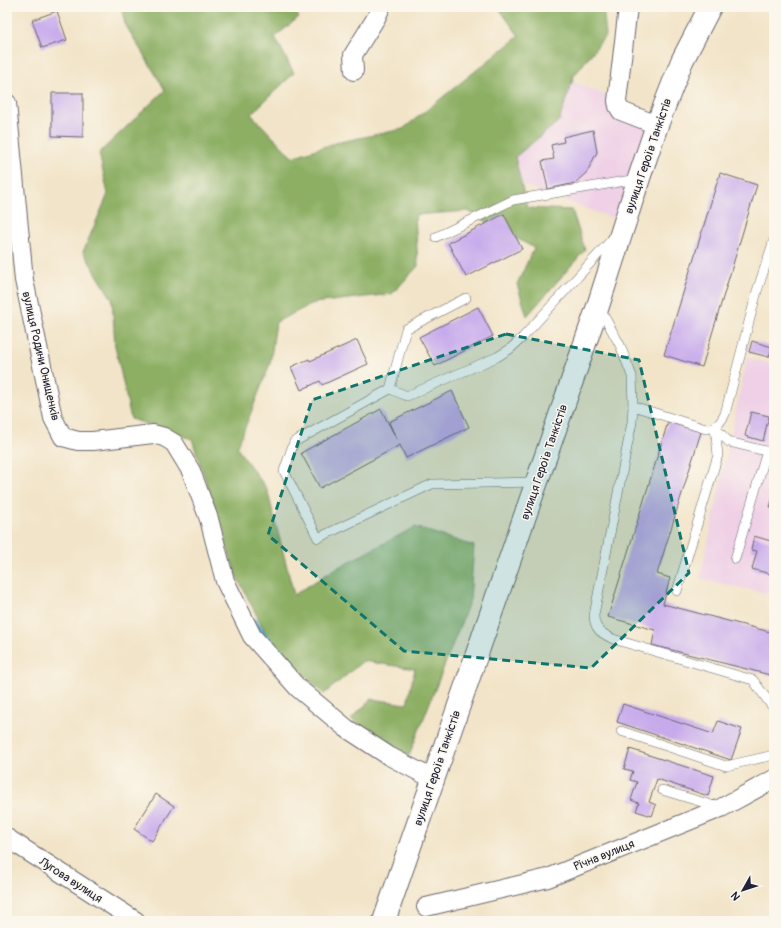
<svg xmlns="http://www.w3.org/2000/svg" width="781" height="928" font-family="Pangolin,sans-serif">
<rect width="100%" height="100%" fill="#fbf7ec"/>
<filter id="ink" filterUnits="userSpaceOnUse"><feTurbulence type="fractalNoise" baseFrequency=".025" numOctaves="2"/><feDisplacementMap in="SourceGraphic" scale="8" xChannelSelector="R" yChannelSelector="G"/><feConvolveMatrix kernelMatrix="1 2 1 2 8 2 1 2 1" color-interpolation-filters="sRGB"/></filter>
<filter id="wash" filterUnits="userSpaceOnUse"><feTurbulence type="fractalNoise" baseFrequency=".012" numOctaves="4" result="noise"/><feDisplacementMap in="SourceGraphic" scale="16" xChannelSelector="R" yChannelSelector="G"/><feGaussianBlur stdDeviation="0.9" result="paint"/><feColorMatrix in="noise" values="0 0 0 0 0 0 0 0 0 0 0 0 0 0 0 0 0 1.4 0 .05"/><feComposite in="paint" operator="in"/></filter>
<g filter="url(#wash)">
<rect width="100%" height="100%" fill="#f2e4c8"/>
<g fill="#efd0e6">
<path d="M553 73 653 116 615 219 502 177Z"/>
<path d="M747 358 774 364V595L700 579Z"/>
</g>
<path fill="#8caf63" stroke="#57684f" d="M121 7H292L299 17 275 37 294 73 251 114 292 157 335 143 403 129 519 36 498 7H603L606 35 574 76 559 121 515 157 527 208 572 210 585 250 527 316 517 284 534 248 468 211 415 215 418 266 392 294 314 303 276 322 270 364 237 448 267 489 294 595 333 570 415 527 474 546 470 600 409 756 351 719 371 699 407 704 415 669 363 661 324 694 271 643 236 575 192 439 131 419 115 346 112 299 83 252 108 194 99 153 165 90 125 24Z"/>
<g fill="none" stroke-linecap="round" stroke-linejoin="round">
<path stroke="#4faccd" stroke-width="5.5" d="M254 622 280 654"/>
</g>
<g id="blocks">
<g fill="#c7aaec">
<path d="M57 11 67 40 42 48 32 20Z"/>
<path d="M52 93H83V137L52 136Z"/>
<path d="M593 130 597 152 587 172 575 183 548 189 542 161 554 159 551 145 564 142 563 137Z"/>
<path d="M720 173 757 185 702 367 664 355Z"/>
<path d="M504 214 522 249 466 277 448 243Z"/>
<path d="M478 307 493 336 435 366 419 337Z"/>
<path d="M357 340 368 364 322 385 320 381 301 390 291 367 309 359 310 361Z"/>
<path d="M752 341 772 347 769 357 749 352Z"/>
<path d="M452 391 469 427 406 458 400 445 320 488 301 453 381 409 397 440 389 422Z"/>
<path d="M751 412 769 416 763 441 745 436Z"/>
<path d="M668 422 701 432 657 574 670 578 663 604 774 633V676L652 645 655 630 608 617Z"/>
<path d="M774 493V508L770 507Z"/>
<path d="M754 536 774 542V575L752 569 757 551 751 550Z"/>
<path d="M623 704 713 734 718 721 742 729 731 760 617 722Z"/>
<path d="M630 749 714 776 708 796 657 779 649 802 656 805 652 816 636 811 639 803 631 800 637 782 630 780 633 771 624 769Z"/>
<path d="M156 794 174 806 152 841 134 829Z"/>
</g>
</g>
</g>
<g filter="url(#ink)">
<use href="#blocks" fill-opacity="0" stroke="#6b666c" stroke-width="1"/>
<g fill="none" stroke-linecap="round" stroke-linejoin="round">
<defs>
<g id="lane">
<path d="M436 237 513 200 637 179"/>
<path d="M600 309 620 345 632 376 633 406 632 422 594 615C594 629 601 633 613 639L753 680 771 705 774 706"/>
<path d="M390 389 406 329 466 298"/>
<path d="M633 406 706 429C717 427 720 424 725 414L757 291 774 240"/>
<path d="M715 428 729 442 774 453"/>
<path d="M537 482 432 484 318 538 284 471 294 442 390 389 407 396 497 357 510 349 523 337 614 237"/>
<path d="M735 559 767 451"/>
<path d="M677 591 718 455 715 428"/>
<path d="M621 731 726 766 774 755"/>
<path d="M662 790 718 807"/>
</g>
<g id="street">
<path d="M628 7 617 101 618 106 621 111 657 125"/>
<path d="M354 71 353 55 376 18 381 7"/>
<path d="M7 103 24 280 53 418 63 437 78 441H93L153 434 164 437 174 443 191 471 209 519 225 581 252 636 298 688 346 728 389 756 433 779"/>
<path d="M7 838 136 921"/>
<path d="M426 907 548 878 721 808 774 779"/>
</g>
<path id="secondary" d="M384 921 598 306 639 178 657 125 682 61 710 7"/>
</defs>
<use href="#lane" stroke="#6b666c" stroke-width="10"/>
<use href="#street" stroke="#6b666c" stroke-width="20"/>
<use href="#secondary" stroke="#6b666c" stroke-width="24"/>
<use href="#lane" stroke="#fff" stroke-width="9"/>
<use href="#street" stroke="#fff" stroke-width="18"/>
<use href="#secondary" stroke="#fff" stroke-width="22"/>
</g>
</g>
<path fill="#0f766e" fill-opacity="0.2" stroke="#0f766e" stroke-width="3" stroke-dasharray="8 5" stroke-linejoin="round" d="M506 334 639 360 689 573 591 668 404 651 268 535 312 400Z"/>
<g text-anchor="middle" stroke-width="3" stroke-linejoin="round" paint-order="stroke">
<g font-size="12" fill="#22223b" stroke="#fbf7ec">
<text transform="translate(648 156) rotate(-71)" y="4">вулиця Героїв Танкістів</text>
<text transform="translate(41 356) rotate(77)" y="4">вулиця Родини Онищенків</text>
<text transform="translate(544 462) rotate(-71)" y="4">вулиця Героїв Танкістів</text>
<text transform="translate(437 768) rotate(-71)" y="4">вулиця Героїв Танкістів</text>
<text transform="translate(604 855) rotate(-22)" y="4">Річна вулиця</text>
<text transform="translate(71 880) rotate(33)" y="4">Лугова вулиця</text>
</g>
</g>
<rect width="781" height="928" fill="none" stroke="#fbf7ec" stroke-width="24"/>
<g transform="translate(743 890) rotate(231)" stroke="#fbf7ec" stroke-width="3" paint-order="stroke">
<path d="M0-3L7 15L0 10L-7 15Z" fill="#22223b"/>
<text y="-6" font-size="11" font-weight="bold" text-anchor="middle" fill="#22223b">N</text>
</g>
</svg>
